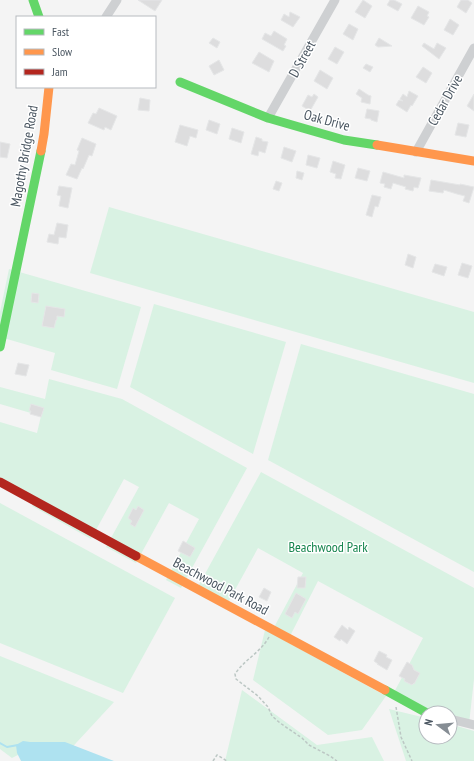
<svg xmlns="http://www.w3.org/2000/svg" width="474" height="761" font-family="'PT Sans Narrow',sans-serif">
<rect width="100%" height="100%" fill="#f4f4f4"/>
<g fill="#d9f2e3">
<path d="M109 207 474 312V383L90 273Z"/>
<path d="M9 269 141 307 117 389 51 370 55 353 0 337V312Z"/>
<path d="M154 304 286 342 253 454 130 387Z"/>
<path d="M301 344 474 394V572L268 460Z"/>
<path d="M49 379 122 399 247 468 181 588 166 580 199 519 169 503 136 563 106 547 139 487 124 479 91 539 32 506 34 503 0 484V422L37 433 41 416 0 404V387L45 399Z"/>
<path d="M261 472 474 588V679L469 724 450 719V713H428L391 698 423 638 318 581 287 642 386 696 362 730 328 735 253 680 265 630 271 633 303 573 258 548 225 608 195 592Z"/>
<path d="M0 503 175 598 123 693 0 643Z"/>
<path d="M0 656 114 702 64 756 42 743 12 758 0 749Z"/>
<path d="M242 690 317 745 372 737 384 761H225Z"/>
<path d="M389 709 426 718V737H450V724L474 731V761H406Z"/>
</g>
<path fill="#aee2f0" d="M23 741 30 742H65L114 761H21L17 753 16 745Z"/>
<g fill="none" stroke-linecap="round" stroke-linejoin="round">
<path stroke="#aee2f0" stroke-width="2" d="M0 743 7 747 18 745"/>
</g>
<g fill="#ddddde" stroke="#e5e6e7">
<path d="M138 0H162L155 11Z"/>
<path d="M363 0 372 6 365 18 355 12Z"/>
<path d="M390 0H394L402 4 398 11 387 5Z"/>
<path d="M461 0H468L472 3 466 13 457 7Z"/>
<path d="M418 6 429 12 427 16 429 17 424 25 411 18Z"/>
<path d="M290 12 300 17 293 27 281 20 284 14 289 17Z"/>
<path d="M450 19 459 25 453 35 444 30Z"/>
<path d="M349 24 358 29 353 40 343 34Z"/>
<path d="M274 31 287 39 284 45 286 46 283 51 262 39 265 33 271 36Z"/>
<path d="M213 38 220 42 217 48 209 43Z"/>
<path d="M379 38 392 46 378 47 375 45Z"/>
<path d="M424 43 434 49 437 43 446 48 439 59 422 46Z"/>
<path d="M335 47 344 52 337 64 328 59Z"/>
<path d="M259 52 274 61 269 72 252 63Z"/>
<path d="M219 60 224 70 214 75 209 66Z"/>
<path d="M366 64 373 67 370 72 363 68Z"/>
<path d="M423 67 432 73 426 83 416 77Z"/>
<path d="M320 70 333 78 327 89 314 81Z"/>
<path d="M359 89 368 95 371 96 370 104 361 102 362 98 356 94Z"/>
<path d="M409 91 418 96 412 106 411 105 407 112 396 105 399 100 403 101 400 99 403 94 407 97Z"/>
<path d="M314 94 318 97 310 111 302 106 308 95 312 97Z"/>
<path d="M474 94V111L467 106Z"/>
<path d="M140 98 150 100 149 111 138 110Z"/>
<path d="M99 108 117 116 111 130 105 127 104 130 88 123 93 113 96 114Z"/>
<path d="M367 109 379 111 377 122 371 120V119L365 118Z"/>
<path d="M209 120 220 124 217 134 206 130Z"/>
<path d="M458 123 469 125 466 137 455 135Z"/>
<path d="M180 125 198 130 196 138 190 136 187 146 175 142Z"/>
<path d="M232 128 244 132 241 143 229 139Z"/>
<path d="M256 137 262 139V141L268 142 265 153 259 151 258 156 251 154Z"/>
<path d="M82 138 96 144 92 156 89 155 83 169 82 168 77 179 66 175 71 164 75 165 79 151 77 150Z"/>
<path d="M0 142 10 144 7 158 0 157Z"/>
<path d="M284 147 296 151 292 162 281 158Z"/>
<path d="M308 155 320 158 317 168 306 165Z"/>
<path d="M333 161 345 165 341 179 335 178 336 174 330 172Z"/>
<path d="M358 168 370 171 367 181 355 178Z"/>
<path d="M297 171 304 173 302 180 296 178Z"/>
<path d="M383 172 404 178V175L421 178 418 188 414 187 413 191 405 189 406 187 393 183 391 189 384 187 385 184 380 183Z"/>
<path d="M431 180 460 185V184L474 187 469 203 463 201 465 196 457 194 444 190 443 193 429 191Z"/>
<path d="M276 181 282 183 279 191 273 189Z"/>
<path d="M59 186 72 188 68 208 59 206 61 196 57 195Z"/>
<path d="M372 195 381 197 378 207 375 206 372 217 366 215Z"/>
<path d="M57 223 68 225 66 238 59 237 58 244 47 242 49 234 54 235Z"/>
<path d="M408 254 416 257 413 268 405 265Z"/>
<path d="M462 263 472 266 468 278 458 275Z"/>
<path d="M435 264 447 267 444 276 432 272Z"/>
<path d="M32 293 39 294 38 303 31 302Z"/>
<path d="M46 306 65 309 64 317 57 316V320H56L54 328 42 326Z"/>
<path d="M18 363 29 365 26 376 15 374Z"/>
<path d="M31 404 44 408 41 417 30 414 31 411H29Z"/>
<path d="M138 506 144 510 135 527 130 524 132 521 128 518 133 508 136 510Z"/>
<path d="M183 541 195 548 190 557 178 551Z"/>
<path d="M298 577H306L305 588H297Z"/>
<path d="M264 588 271 592 267 601 259 597Z"/>
<path d="M296 593 306 599 298 614 295 612 292 618 285 614Z"/>
<path d="M342 625 348 630 349 627 355 631 347 644 341 639 340 641 334 637Z"/>
<path d="M379 651 387 655 386 657 392 660 387 670 377 664H378L374 661Z"/>
<path d="M407 662 412 665 414 670 420 673 414 684V683L412 685 404 681 405 679 399 676Z"/>
</g>
<g fill="none" stroke-linecap="round" stroke-linejoin="round">
<g stroke="#bcc7c4" stroke-width="1.5" stroke-dasharray="3 2" stroke-linecap="butt">
<path d="M269 637C261 652 244 660 235 674L236 679 258 696 268 707 272 716 280 723 302 738 309 745 330 756 337 761"/>
<path d="M396 707 401 737 412 761"/>
<path d="M213 761 217 755 227 761"/>
</g>
<g stroke="#ced0d2" stroke-width="9">
<path d="M106 17 117 0"/>
<path d="M268 118 335 0"/>
<path d="M416 152 474 48"/>
<path d="M450 719 474 725"/>
</g>
<g stroke="#63d668" stroke-width="9">
<path d="M33 0 39 17"/>
<path d="M180 82 268 118 344 140 377 145"/>
<path d="M0 347 41 151"/>
<path d="M385 690 425 712 429 713"/>
</g>
<g stroke="#ff974d" stroke-width="9">
<path d="M377 145 474 161"/>
<path d="M41 151 44 134 49 87"/>
<path d="M136 556 385 690"/>
</g>
<path stroke="#b3261e" stroke-width="9" d="M0 482 136 556"/>
</g>
<g text-anchor="middle" stroke-width="3" stroke-linejoin="round" paint-order="stroke">
<g font-size="14" fill="#4a5661" stroke="#fff">
<text transform="translate(302 59) rotate(-61)" y="5">D Street</text>
<text transform="translate(445 100) rotate(-61)" y="5">Cedar Drive</text>
<text transform="translate(327 120) rotate(15)" y="5">Oak Drive</text>
<text transform="translate(24 156) rotate(-80)" y="5">Magothy Bridge Road</text>
<text transform="translate(221 586) rotate(28)" y="5">Beachwood Park Road</text>
</g>
<g font-size="14" fill="#17864f" stroke="#fff">
<text x="328" y="552">Beachwood Park</text>
</g>
</g>
<rect x="16" y="16" width="140" height="72" fill="#ffffff" stroke="#b7bbc0"/>
<rect x="24" y="29" width="20" height="6" fill="#63d668" stroke="#b7bbc0"/>
<text x="52" y="36" font-size="12" fill="#4a5661">Fast</text>
<rect x="24" y="49" width="20" height="6" fill="#ff974d" stroke="#b7bbc0"/>
<text x="52" y="56" font-size="12" fill="#4a5661">Slow</text>
<rect x="24" y="69" width="20" height="6" fill="#b3261e" stroke="#b7bbc0"/>
<text x="52" y="76" font-size="12" fill="#4a5661">Jam</text>
<g transform="translate(438 725) rotate(286)"><circle r="19" fill="#ffffff" stroke="#b7bbc0"/>
<path d="M0-3L7 15L0 10L-7 15Z" fill="#868d94"/>
<text y="-6" font-size="11" font-weight="bold" text-anchor="middle" fill="#4a5661">N</text>
</g>
</svg>
